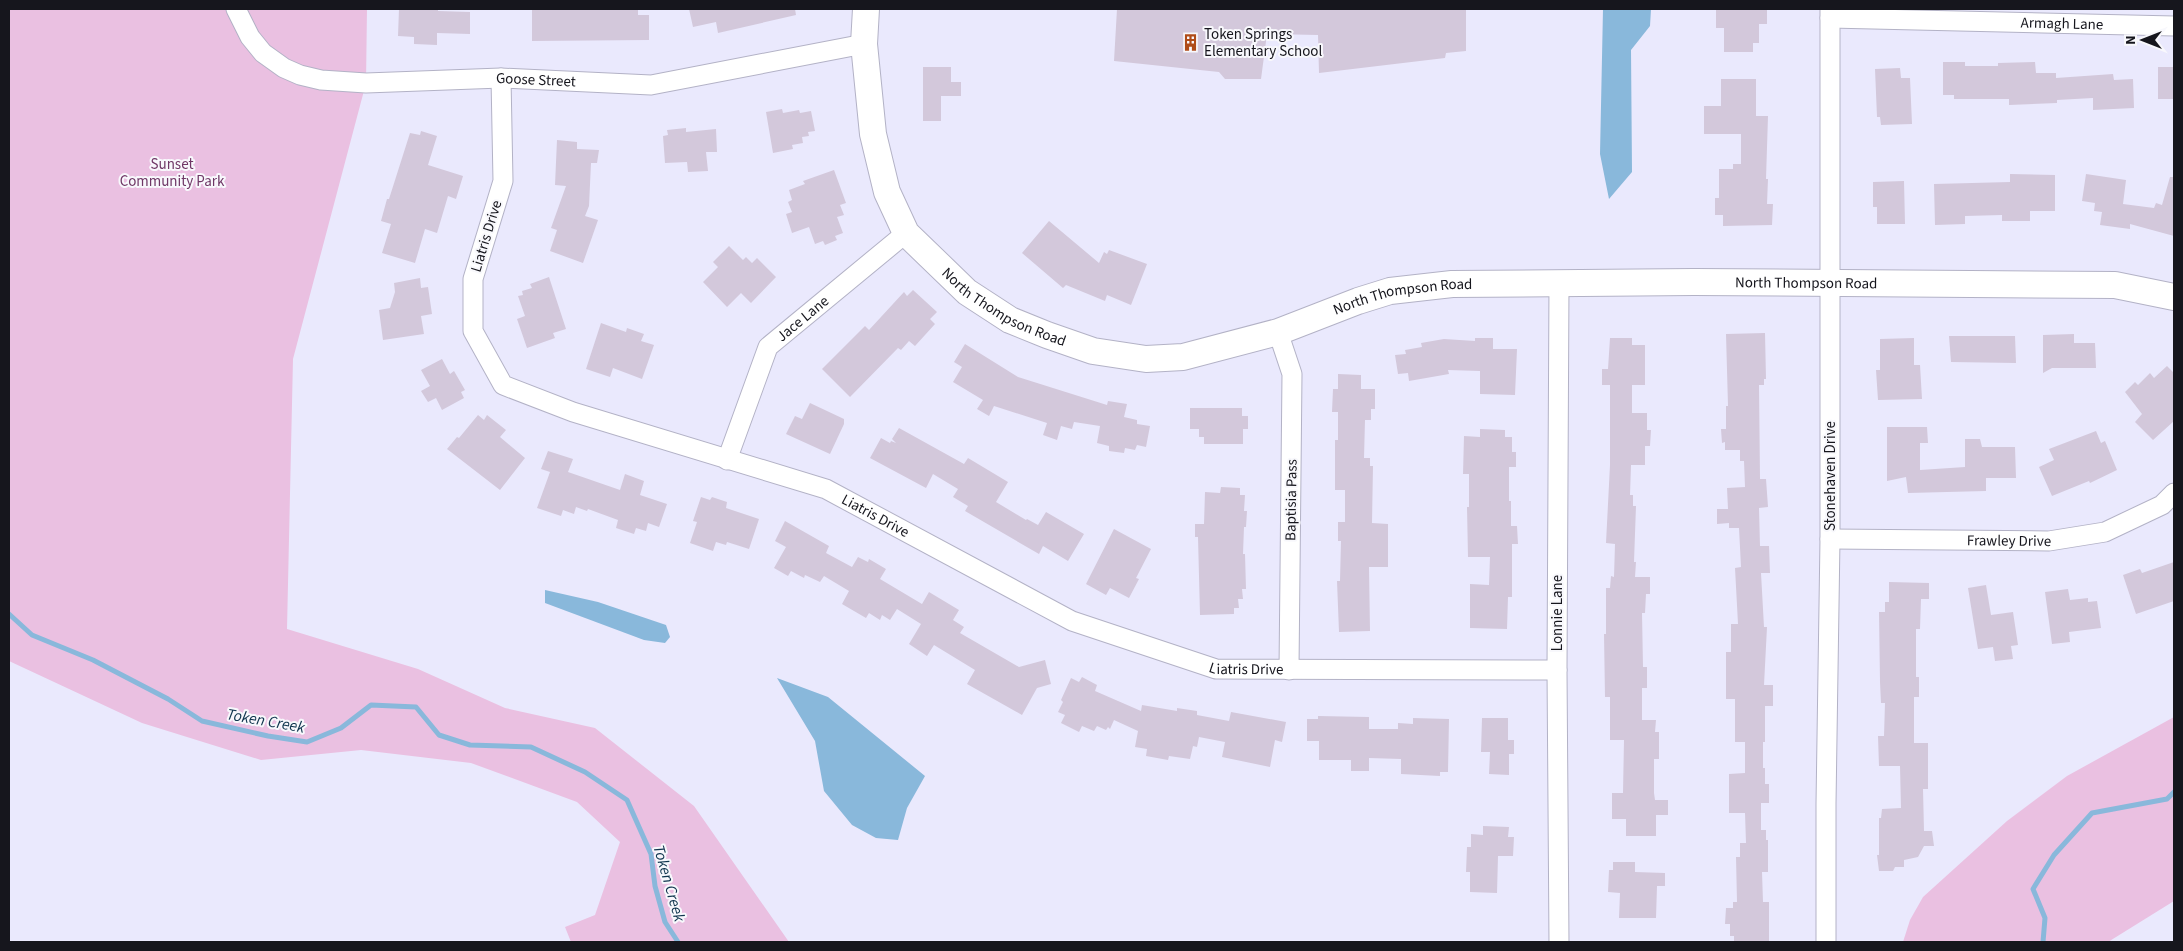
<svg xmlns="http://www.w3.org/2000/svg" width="2183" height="951" font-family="'Source Sans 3',sans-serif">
<rect width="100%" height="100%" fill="#eae9fd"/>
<g fill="#eac0e1">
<path d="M9 9H367L366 83 293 359 287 629 418 669 505 708 595 728 694 806 789 942H571L565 927 595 915 620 842 577 802 471 763 361 750 261 760 142 723 9 661Z"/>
<path d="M2174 717V901L2108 942H1903L1910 920 1923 897 2007 821 2067 776Z"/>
</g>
<g fill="#89b8db">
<path d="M1603 9H1651L1650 26 1631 50 1632 172 1609 199 1600 154Z"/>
<path d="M545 590 598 602 666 625 670 637 665 643 644 640 545 603Z"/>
<path d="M777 678 828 697 925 776 907 808 898 840 876 838 852 825 824 791 815 741Z"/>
</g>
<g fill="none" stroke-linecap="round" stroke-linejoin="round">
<g stroke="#89b8db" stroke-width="5">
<path d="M9 614 32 635 93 660 168 699 202 721 268 736 307 742 341 728 371 705 416 707 439 735 470 745 531 747 585 772 627 800 651 854 655 886 665 922 678 942"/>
<path d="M2043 942 2045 918 2033 889 2054 855 2092 813 2167 799 2174 792"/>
</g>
</g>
<g fill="#d3c8db">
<path d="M399 9H438V11L470 12V34L437 33V45L414 44V37L398 36Z"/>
<path d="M532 9H638V15H649V40L532 41Z"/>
<path d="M689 9H795L796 15 718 33 716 22 693 27Z"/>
<path d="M1117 9H1466V51L1446 53 1445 58 1319 73 1318 35 1267 34 1261 79H1225L1219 72 1114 61Z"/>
<path d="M1716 9H1767V24H1759V43H1753V52H1724V28H1716Z"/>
<path d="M1943 62H1965V66H1998V63L2035 62 2036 73H2056V78L2113 74 2114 80 2133 79 2134 108 2093 110V98L2057 100V103L2009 105V99H1954V95H1943Z"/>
<path d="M923 67H951V82H961V96H941V121H923Z"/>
<rect x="2158" y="67" width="16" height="32"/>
<path d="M1900 68 1901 78H1910L1912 124 1881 125 1880 117H1877L1875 69Z"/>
<path d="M1721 79H1756V116H1768L1766 179H1768L1767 204H1773L1772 225 1723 226V215H1715V198H1719V169H1733V164H1741V134H1704V106H1721Z"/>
<path d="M782 109 783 113 799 110 800 113 811 111 815 131 808 132 809 136 802 137 803 143 792 145 793 149 773 153 766 112Z"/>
<path d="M686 128V132L716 129 717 152H706L708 171 688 172 687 162 665 163 663 136 668 135 667 130Z"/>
<path d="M421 131 437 136 428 165 463 176 456 199 448 196 437 233 425 229 415 263 382 253 391 224 381 221 387 199H389L410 133 420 135Z"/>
<path d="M557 140 577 142V149L599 150 597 163H591L589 206 585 216 598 220 583 263 550 251 557 230 551 228 566 186 555 185Z"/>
<path d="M834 170 846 203 840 205 844 215 837 217 843 233 835 236 837 240 825 245 823 241 815 244 809 227 792 233 786 214 792 212 788 202 792 200 789 190 805 184 803 181Z"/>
<path d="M2010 174 2055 175V211H2030V221H2002V215L1965 216V224L1935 225 1934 184 2010 182Z"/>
<path d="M2086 174 2126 180 2123 204 2154 208 2156 203 2162 205 2170 177H2174V236L2130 224V229L2100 225 2102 212 2094 211 2095 203 2082 201Z"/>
<path d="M1904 181 1905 224H1877V207H1873V182Z"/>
<path d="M1049 221 1099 263 1104 252 1107 254 1109 250 1147 264 1131 305 1107 295 1105 301 1066 285 1063 288 1022 253Z"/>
<path d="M729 246 743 260 746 257 752 263 757 258 776 277 751 303 741 293 727 307 703 282 718 267 713 262Z"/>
<path d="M549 277 566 329 553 333 555 338 527 348 517 319 525 316 518 296 523 295 522 291 532 288 530 284Z"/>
<path d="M420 278 421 288 428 287 432 314 421 316 424 334 383 340 379 310 390 308 395 292 394 283Z"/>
<path d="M913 290 937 312 930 319 935 324 915 346 909 341 901 350 898 348 850 397 822 369 865 326 869 330 904 292 907 296Z"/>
<path d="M601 323 626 332 627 328 644 334 641 341 654 345 642 379 613 368 610 377 586 369Z"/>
<path d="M1765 333 1766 379H1764V385H1759L1760 479H1766L1768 507 1759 508 1760 546H1769L1770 573H1761L1764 627H1767L1764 685H1773V706H1765V742H1763V768H1765V784H1769V803H1761V830H1766V840H1768V872H1762L1763 902H1769V942H1734V936H1730V924H1725L1726 908H1733V902H1737L1736 857H1740V843H1746L1745 813H1729V774L1745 773V742H1735V699H1726V652H1731V624H1738L1735 568 1741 567 1739 528H1729V523L1717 524V509H1728L1727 488 1745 487 1744 461H1740V450H1725V442L1722 443 1721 429H1726V406H1728L1726 334Z"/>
<path d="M2074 334V343H2095L2096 368H2052L2043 373V335Z"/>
<path d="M1949 336H2015L2016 363 1951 362Z"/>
<path d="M1475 338H1493V349H1517L1515 395 1480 394V371L1448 370 1449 374 1409 381 1408 373 1398 374 1395 355 1406 354 1405 350 1422 347 1421 343 1444 339 1475 341Z"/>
<path d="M1610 338H1632V345H1645V385H1632V413H1647V430H1651L1650 446H1645V465H1631L1630 495H1633V506H1636L1634 562H1636L1635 577H1650V594H1646L1645 613H1642L1643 667H1647V688H1642V720H1656L1655 732H1659V759H1654V793L1655 800H1668V815H1656V836H1626V819H1612V793H1623L1624 740H1610V697H1605L1604 634H1606V588H1610L1611 576 1614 577 1615 544 1606 543 1610 465V385H1602V369H1608Z"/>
<path d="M1914 338V365H1920L1922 399 1878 400 1876 370H1880V339Z"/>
<path d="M965 344 1018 377 1107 405 1108 401 1127 404 1124 417 1137 420V424L1150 426 1146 447 1137 445 1135 450 1125 448 1124 453 1109 451V446L1097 443 1100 426 1074 422 1072 429 1061 426 1057 440 1043 435 1047 423 994 406 989 416 977 409 983 400 953 382 962 367 954 362Z"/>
<path d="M442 359 450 374 454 371 465 390 461 392 464 398 442 410 436 398 428 402 421 391 430 386 421 370Z"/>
<path d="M2167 366 2174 373V421L2153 440 2135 422 2142 414 2125 392 2135 382 2138 385 2150 373 2154 378Z"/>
<path d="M1338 374 1361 375V389H1375V409H1371V420H1365L1364 458H1370V466H1373L1372 523 1388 524V567H1369L1370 631 1339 632 1337 581H1340L1341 541H1338V522H1345V490H1335V440H1338V412H1332L1333 389H1338Z"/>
<path d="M810 403 844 419V424L830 454 786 434 795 416 802 419Z"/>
<path d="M1190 408H1242V416H1248V429H1243V444H1204V437H1199V429H1190Z"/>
<path d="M478 415 484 420 487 415 506 430 500 437 525 458 500 490 447 449 457 437 459 438Z"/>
<path d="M1887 427H1927L1928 443H1920V470L1965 467V439H1980L1982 447H2015L2016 478H1986V491L1908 493 1906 477 1887 481Z"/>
<path d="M899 428 964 464 968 458 1008 482 996 502 1026 520 1027 519 1038 525 1046 512 1084 534 1068 561 1043 546 1039 554 965 511 968 506 953 497 958 489 933 474 926 488 870 458 881 438 890 443 891 441 896 443 892 439Z"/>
<path d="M1480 429 1505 430V437H1512V452H1516V467H1509V501H1511V526H1517L1518 544H1512V597H1508L1507 629 1470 628V584L1489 585 1490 557H1468L1467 507H1469V474H1463L1464 436 1480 437Z"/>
<path d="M2096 431 2101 443 2105 441 2117 470 2090 483 2089 481 2052 496 2039 467 2054 460 2049 449Z"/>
<path d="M548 451 573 459 568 472 620 490 625 474 644 481 640 495 667 504 659 527 648 523 646 531 636 528 634 534 616 528 618 520 588 509 587 511 576 507 574 514 563 510 561 516 537 508 550 472 541 469Z"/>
<path d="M1221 487 1240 488V495H1245L1244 511H1247L1246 527H1244L1243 554H1245L1246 589H1242L1243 599H1238L1239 608H1234V614L1200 615 1198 537H1195V524H1204L1205 492 1220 493Z"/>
<path d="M701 497 710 500 712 497 727 502 726 508 759 519 749 549 727 542 726 545 716 542 713 551 690 543 697 522 693 521Z"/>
<path d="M785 521 829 546 826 553 852 567 858 557 868 562 869 559 886 569 880 579 922 604 929 592 959 610 953 620 964 627 960 633 1019 667 1045 660 1051 684 1037 688 1022 715 967 684 975 670 934 645 927 656 909 644 921 624 897 609 890 620 882 615 880 620 869 613 866 618 842 604 849 591 824 576 820 582 805 575 804 578 791 571 788 576 774 568 786 547 775 541Z"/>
<path d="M1114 529 1151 549 1136 578 1139 579 1129 598 1110 588 1106 595 1086 584Z"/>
<path d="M2174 562V601L2136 614 2123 575 2140 569 2142 573Z"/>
<path d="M1889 582 1929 583V599H1921L1920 629H1916V677H1919V697H1914V743H1928V789H1923L1924 831H1932L1934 846H1924L1918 857 1904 860V867H1895L1893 871H1879L1877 855H1879V818H1881L1882 809 1901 808 1900 766H1879L1878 736H1884L1885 703H1881L1880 682 1879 612H1885V602H1889Z"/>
<path d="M1986 585 1991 615 2013 612 2018 645 2011 646 2013 659 1995 661 1993 647 1978 649 1968 588Z"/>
<path d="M2068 589 2070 600 2088 598V602L2097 601 2101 628 2069 632 2070 642 2052 644 2045 592Z"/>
<path d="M1082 677 1097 685 1095 691 1141 711 1142 705 1177 711V708L1197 711V715L1229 721 1231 712 1286 722 1282 742 1275 740 1270 767 1222 757 1225 742 1199 737 1197 747 1193 746 1190 759 1169 756 1168 760 1146 756 1147 749 1135 747 1138 731 1114 720 1110 729 1108 727 1106 730 1097 726 1094 731 1082 726 1079 732 1061 723 1065 715 1058 712 1063 702 1061 700 1071 678 1079 682Z"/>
<path d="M1318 716 1369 717V729H1398V723L1413 724V718L1449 719 1448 772H1440V776L1401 774V759L1369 758V771H1351V760H1319V741H1307V719H1318Z"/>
<path d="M1482 718H1508V740H1514V754H1509V775L1489 774 1490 752H1481Z"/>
<path d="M1483 826 1509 827 1508 837H1514L1513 856H1498L1497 893 1470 892V872H1466L1467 847H1471V834L1483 835Z"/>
<path d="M1613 862H1635V872L1665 873V886H1657L1656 918H1619L1620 893 1608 892 1609 870H1613Z"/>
</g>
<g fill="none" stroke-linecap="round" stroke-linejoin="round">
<defs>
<g id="street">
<path id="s1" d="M236 9 250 37 263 53 284 68 300 75 321 80 366 83 501 78 651 85 864 44"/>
<path id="s2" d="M1830 18 2174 26"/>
<path id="s3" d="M501 78 503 181 473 279V331L503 385 573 412 826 489 1072 621 1216 669 1557 670"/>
<path d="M1559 284 1557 670 1559 942"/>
<path d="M1278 332 1292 374 1289 670"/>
<path id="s4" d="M727 460 768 347 906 233"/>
<path id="s5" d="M1830 539 2049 541 2105 532 2162 505 2174 493"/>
<path d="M1826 942V804L1830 539V9"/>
</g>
<g id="secondary">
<path id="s6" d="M866 9 864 44 873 134 887 192 906 233 967 292 1010 320 1047 335 1093 351 1146 359 1183 357 1278 332 1358 301 1390 291 1452 284 1694 282 2115 285 2174 297"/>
</g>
</defs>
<use href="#street" stroke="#b3b2c6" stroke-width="21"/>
<use href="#secondary" stroke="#b3b2c6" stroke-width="28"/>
<use href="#street" stroke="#fff" stroke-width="19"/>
<use href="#secondary" stroke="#fff" stroke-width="26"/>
</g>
<defs>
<symbol id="building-bare" viewBox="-9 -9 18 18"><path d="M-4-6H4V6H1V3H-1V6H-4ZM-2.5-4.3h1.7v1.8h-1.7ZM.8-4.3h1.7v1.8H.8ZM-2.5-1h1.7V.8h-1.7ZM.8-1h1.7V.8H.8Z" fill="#af4b18" stroke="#f8f8fc" stroke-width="2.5" paint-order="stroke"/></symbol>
</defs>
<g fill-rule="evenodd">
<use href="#building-bare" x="1178" y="30" width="25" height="25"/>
</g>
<g text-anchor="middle" stroke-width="4" stroke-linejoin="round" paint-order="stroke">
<g font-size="15" fill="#16161d" stroke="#f8f8fc">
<text dy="5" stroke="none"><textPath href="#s2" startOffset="232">Armagh Lane</textPath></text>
<text dy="5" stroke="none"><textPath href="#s1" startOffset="332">Goose Street</textPath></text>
<text transform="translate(486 236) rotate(-73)" y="5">Liatris Drive</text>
<text dy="5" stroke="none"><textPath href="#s6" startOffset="1180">North Thompson Road</textPath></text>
<text dy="5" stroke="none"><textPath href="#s6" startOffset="775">North Thompson Road</textPath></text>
<text dy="5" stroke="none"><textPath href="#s6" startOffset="355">North Thompson Road</textPath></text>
<text dy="5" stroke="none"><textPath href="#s4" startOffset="165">Jace Lane</textPath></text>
<text transform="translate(1830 476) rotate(-90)" y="5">Stonehaven Drive</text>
<text transform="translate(1291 500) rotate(-89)" y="5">Baptisia Pass</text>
<text dy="5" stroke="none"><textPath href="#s3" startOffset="715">Liatris Drive</textPath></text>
<text dy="5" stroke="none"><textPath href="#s5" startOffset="179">Frawley Drive</textPath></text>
<text transform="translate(1557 613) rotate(-90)" y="5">Lonnie Lane</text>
<text dy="5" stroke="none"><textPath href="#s3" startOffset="1120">Liatris Drive</textPath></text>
</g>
<g font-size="15" fill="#16161d" stroke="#f8f8fc" text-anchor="start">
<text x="1204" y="39">Token Springs<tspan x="1204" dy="17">Elementary School</tspan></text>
</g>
<g font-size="15" fill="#6f3766" stroke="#f8f8fc">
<text x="172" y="169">Sunset<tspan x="172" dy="17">Community Park</tspan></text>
</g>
<g font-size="16" font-style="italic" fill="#10354e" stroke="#f8f8fc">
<text transform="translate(266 720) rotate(10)" y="6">Token Creek</text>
<text transform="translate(670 883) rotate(74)" y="6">Token Creek</text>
</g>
</g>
<rect width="2183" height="951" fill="none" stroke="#16161d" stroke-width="20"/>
<g transform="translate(2143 40) rotate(270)" stroke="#f8f8fc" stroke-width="4" paint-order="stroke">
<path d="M0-4L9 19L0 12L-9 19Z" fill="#16161d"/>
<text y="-8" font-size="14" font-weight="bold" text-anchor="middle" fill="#16161d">N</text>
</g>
</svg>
